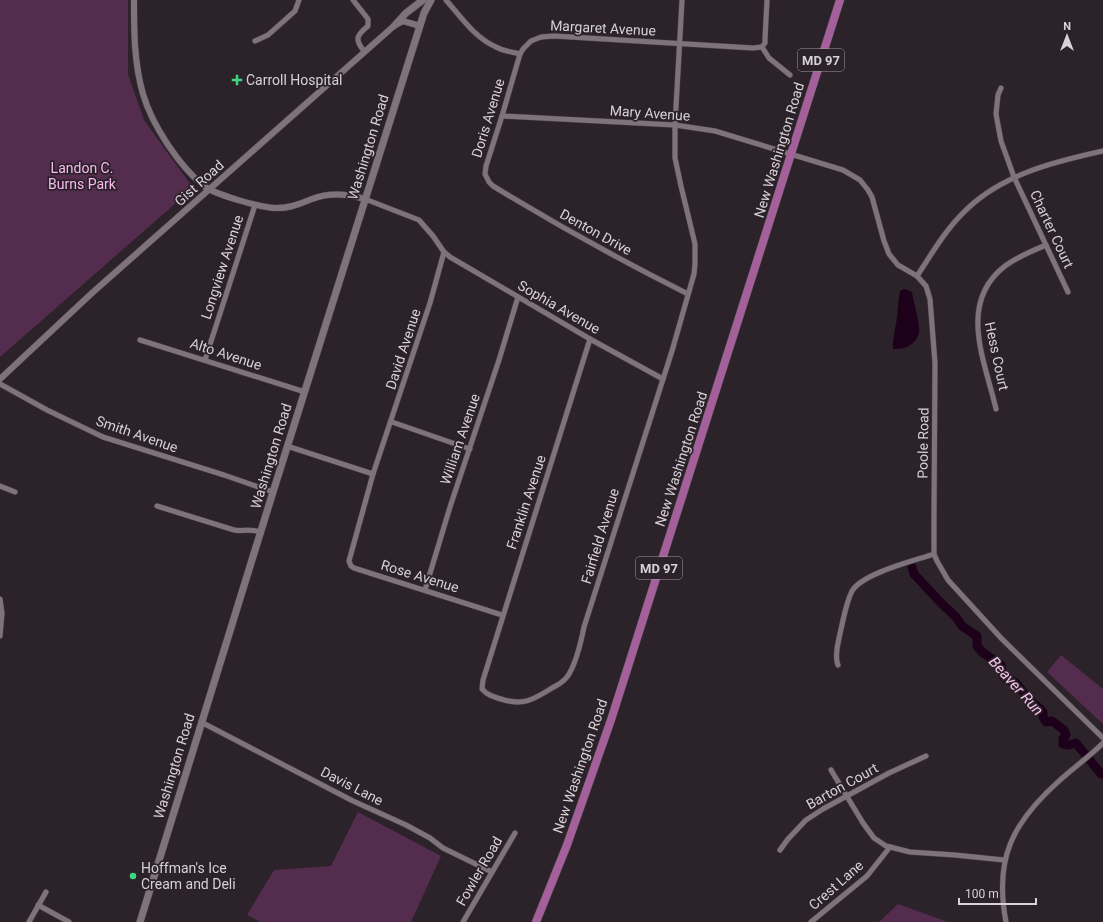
<svg xmlns="http://www.w3.org/2000/svg" width="1103" height="922" font-family="Roboto,sans-serif">
<rect width="100%" height="100%" fill="#2c222a"/>
<g fill="#542c4e">
<path d="M0 0H128V74L144 120 193 188 0 357Z"/>
<path d="M1061 655 1103 689V724L1047 672Z"/>
<path d="M358 812 441 856 411 922H261L247 915 274 870 331 866Z"/>
<path d="M898 904 945 921V922H879Z"/>
</g>
<path fill="#1d0019" d="M904 289 908 290 912 292C913 300 921 327 919 333 916 345 904 350 893 349 892 338 896 328 897 317 898 308 898 300 900 291Z"/>
<g fill="none" stroke-linecap="round" stroke-linejoin="round">
<path stroke="#1d0019" stroke-width="9" d="M912 567 914 574 942 604 956 617 962 626 977 636V646L982 652 1001 665 1003 676 1010 681H1013C1020 686 1024 695 1031 701 1035 706 1040 707 1043 712V717L1046 722 1052 721 1064 730 1066 735 1063 739V744L1069 745 1076 743 1101 774H1103"/>
<defs>
<g id="minor">
<path d="M353 0 368 19V26C357 35 354 39 364 51"/>
<path d="M446 0C461 17 475 38 496 47 503 51 512 52 520 54"/>
<path d="M255 41 268 35 295 11 299 0"/>
<path d="M762 47 765 43V39L767 0"/>
<path d="M762 47 769 58 790 75"/>
<path d="M1001 88 998 95 996 114 1001 141 1014 177 1068 292"/>
<path d="M502 116 675 125 715 131 843 170 860 180 868 190 872 197 884 241 889 254 898 265 917 276 926 286 930 299 935 363 934 517V554L937 561 948 580 1001 638 1103 738"/>
<path d="M365 199 419 220 433 236 444 252 450 257 590 339 663 379"/>
<path d="M444 252 430 303 373 474 349 561 351 566 354 568 502 615"/>
<path d="M917 276C931 255 944 232 962 214 999 175 1053 162 1103 151"/>
<path d="M688 294C622 261 557 225 493 186L489 182 485 174 486 166 502 116 520 54 523 49 531 41 541 37 554 36 753 48 762 47"/>
<path d="M590 339 483 680 482 689C487 695 494 697 501 699 523 706 533 700 552 688 558 685 563 682 567 677 576 665 581 642 584 627L672 351 694 274 695 264V244L681 186 675 158V125L682 0"/>
<path d="M140 340 305 392"/>
<path d="M205 360 255 205"/>
<path d="M0 384 47 410 103 437 224 475 273 492"/>
<path d="M996 409C985 361 957 303 1005 266 1017 257 1032 251 1046 245"/>
<path d="M392 422 470 449"/>
<path d="M287 446 373 474"/>
<path d="M0 486 15 492"/>
<path d="M157 506 234 530C244 532 251 528 260 532"/>
<path d="M425 590 450 507 499 360 518 297"/>
<path d="M0 599 2 613 0 636"/>
<path d="M838 665C834 655 839 640 841 629 844 617 846 603 852 591 863 573 914 561 934 554"/>
<path d="M201 722 353 801 406 825 430 838 443 848 492 872"/>
<path d="M831 770 863 823 874 838 886 846 910 852 955 855 1004 860"/>
<path d="M780 850 788 839 806 820 823 809 889 773 926 756"/>
<path d="M38 905 69 922"/>
<path d="M29 922 46 892"/>
<path d="M463 922 515 833"/>
<path d="M811 922 867 876 890 847"/>
<path d="M1006 922C994 859 1012 823 1059 781 1073 768 1089 757 1103 743"/>
</g>
<g id="tertiary">
<path d="M134 0C134 31 134 63 143 94 152 125 179 166 204 186 216 195 259 207 274 208 288 209 299 204 312 199 329 192 348 194 365 199"/>
<path d="M0 379 92 293 395 25 403 21 420 26"/>
</g>
<g id="secondary">
<path d="M395 25 406 13 423 0"/>
<path d="M140 922 273 492 424 13 431 0"/>
</g>
<path id="primary" d="M536 922 567 845 611 720 840 0"/>
</defs>
<use href="#minor" stroke="#473f46" stroke-width="6"/>
<use href="#tertiary" stroke="#473f46" stroke-width="7"/>
<use href="#secondary" stroke="#473f46" stroke-width="8"/>
<use href="#primary" stroke="#473f46" stroke-width="9"/>
<use href="#minor" stroke="#7e727b" stroke-width="5"/>
<use href="#tertiary" stroke="#7e727b" stroke-width="6"/>
<use href="#secondary" stroke="#7e727b" stroke-width="7"/>
<use href="#primary" stroke="#a4609a" stroke-width="8"/>
</g>
<g fill="#3cd77e" stroke="#2c222a" stroke-width="1.5">
<path d="M235 74h4v4h4v4h-4v4h-4v-4h-4v-4h4z"/>
<circle cx="133" cy="876" r="4"/>
</g>
<g text-anchor="middle" stroke-width="3.5" stroke-linejoin="round" paint-order="stroke">
<g fill="#2c222a" stroke="#a49ca2" stroke-width="1">
<rect x="798" y="49" width="46" height="22" rx="3"/>
<rect x="636" y="557" width="46" height="22" rx="3"/>
</g>
<g font-size="13" font-weight="bold" fill="#d8d1d6">
<text x="821" y="65">MD 97</text>
<text x="659" y="573">MD 97</text>
</g>
<g font-size="14" fill="#d8d1d6" stroke="#2c222a">
<text transform="translate(603 28) rotate(3)" y="5">Margaret Avenue</text>
<text transform="translate(650 113) rotate(4)" y="5">Mary Avenue</text>
<text transform="translate(488 118) rotate(-73)" y="5">Doris Avenue</text>
<text transform="translate(368 147) rotate(-73)" y="5">Washington Road</text>
<text transform="translate(779 150) rotate(-73)" y="5">New Washington Road</text>
<text transform="translate(199 183) rotate(-42)" y="5">Gist Road</text>
<text transform="translate(1052 229) rotate(65)" y="5">Charter Court</text>
<text transform="translate(596 232) rotate(29)" y="5">Denton Drive</text>
<text transform="translate(222 267) rotate(-72)" y="5">Longview Avenue</text>
<text transform="translate(559 307) rotate(30)" y="5">Sophia Avenue</text>
<text transform="translate(403 349) rotate(-72)" y="5">David Avenue</text>
<text transform="translate(226 354) rotate(18)" y="5">Alto Avenue</text>
<text transform="translate(997 356) rotate(78)" y="5">Hess Court</text>
<text transform="translate(137 434) rotate(19)" y="5">Smith Avenue</text>
<text transform="translate(460 439) rotate(-71)" y="5">William Avenue</text>
<text transform="translate(923 443) rotate(-89)" y="5">Poole Road</text>
<text transform="translate(271 456) rotate(-73)" y="5">Washington Road</text>
<text transform="translate(681 459) rotate(-72)" y="5">New Washington Road</text>
<text transform="translate(526 502) rotate(-72)" y="5">Franklin Avenue</text>
<text transform="translate(600 536) rotate(-73)" y="5">Fairfield Avenue</text>
<text transform="translate(420 576) rotate(17)" y="5">Rose Avenue</text>
<text transform="translate(174 766) rotate(-73)" y="5">Washington Road</text>
<text transform="translate(580 766) rotate(-71)" y="5">New Washington Road</text>
<text transform="translate(352 786) rotate(27)" y="5">Davis Lane</text>
<text transform="translate(842 786) rotate(-29)" y="5">Barton Court</text>
<text transform="translate(479 871) rotate(-60)" y="5">Fowler Road</text>
<text transform="translate(836 885) rotate(-41)" y="5">Crest Lane</text>
</g>
<g font-size="14" fill="#d8d1d6" stroke="#2c222a" text-anchor="start">
<text x="246" y="85">Carroll Hospital</text>
<text x="141" y="873">Hoffman's Ice<tspan x="141" dy="16">Cream and Deli</tspan></text>
</g>
<g font-size="14" fill="#fcbbf0" stroke="#2c222a">
<text x="82" y="173">Landon C.<tspan x="82" dy="16">Burns Park</tspan></text>
</g>
<g font-size="15" font-style="italic" fill="#f7c6ed" stroke="#2c222a">
<text transform="translate(1016 686) rotate(48)" y="5">Beaver Run</text>
</g>
</g>
<g transform="translate(1067 36)" stroke="#2c222a" stroke-width="3" paint-order="stroke">
<path d="M0-3L7 15L0 10L-7 15Z" fill="#d8d1d6"/>
<text y="-6" font-size="11" font-weight="bold" text-anchor="middle" fill="#d8d1d6">N</text>
</g>
<path d="M959 898v6h77v-6" fill="none" stroke="#d8d1d6" stroke-width="2"/>
<text x="965" y="898" font-size="12" fill="#d8d1d6" stroke="#2c222a" stroke-width="3" paint-order="stroke">100 m</text>
</svg>
